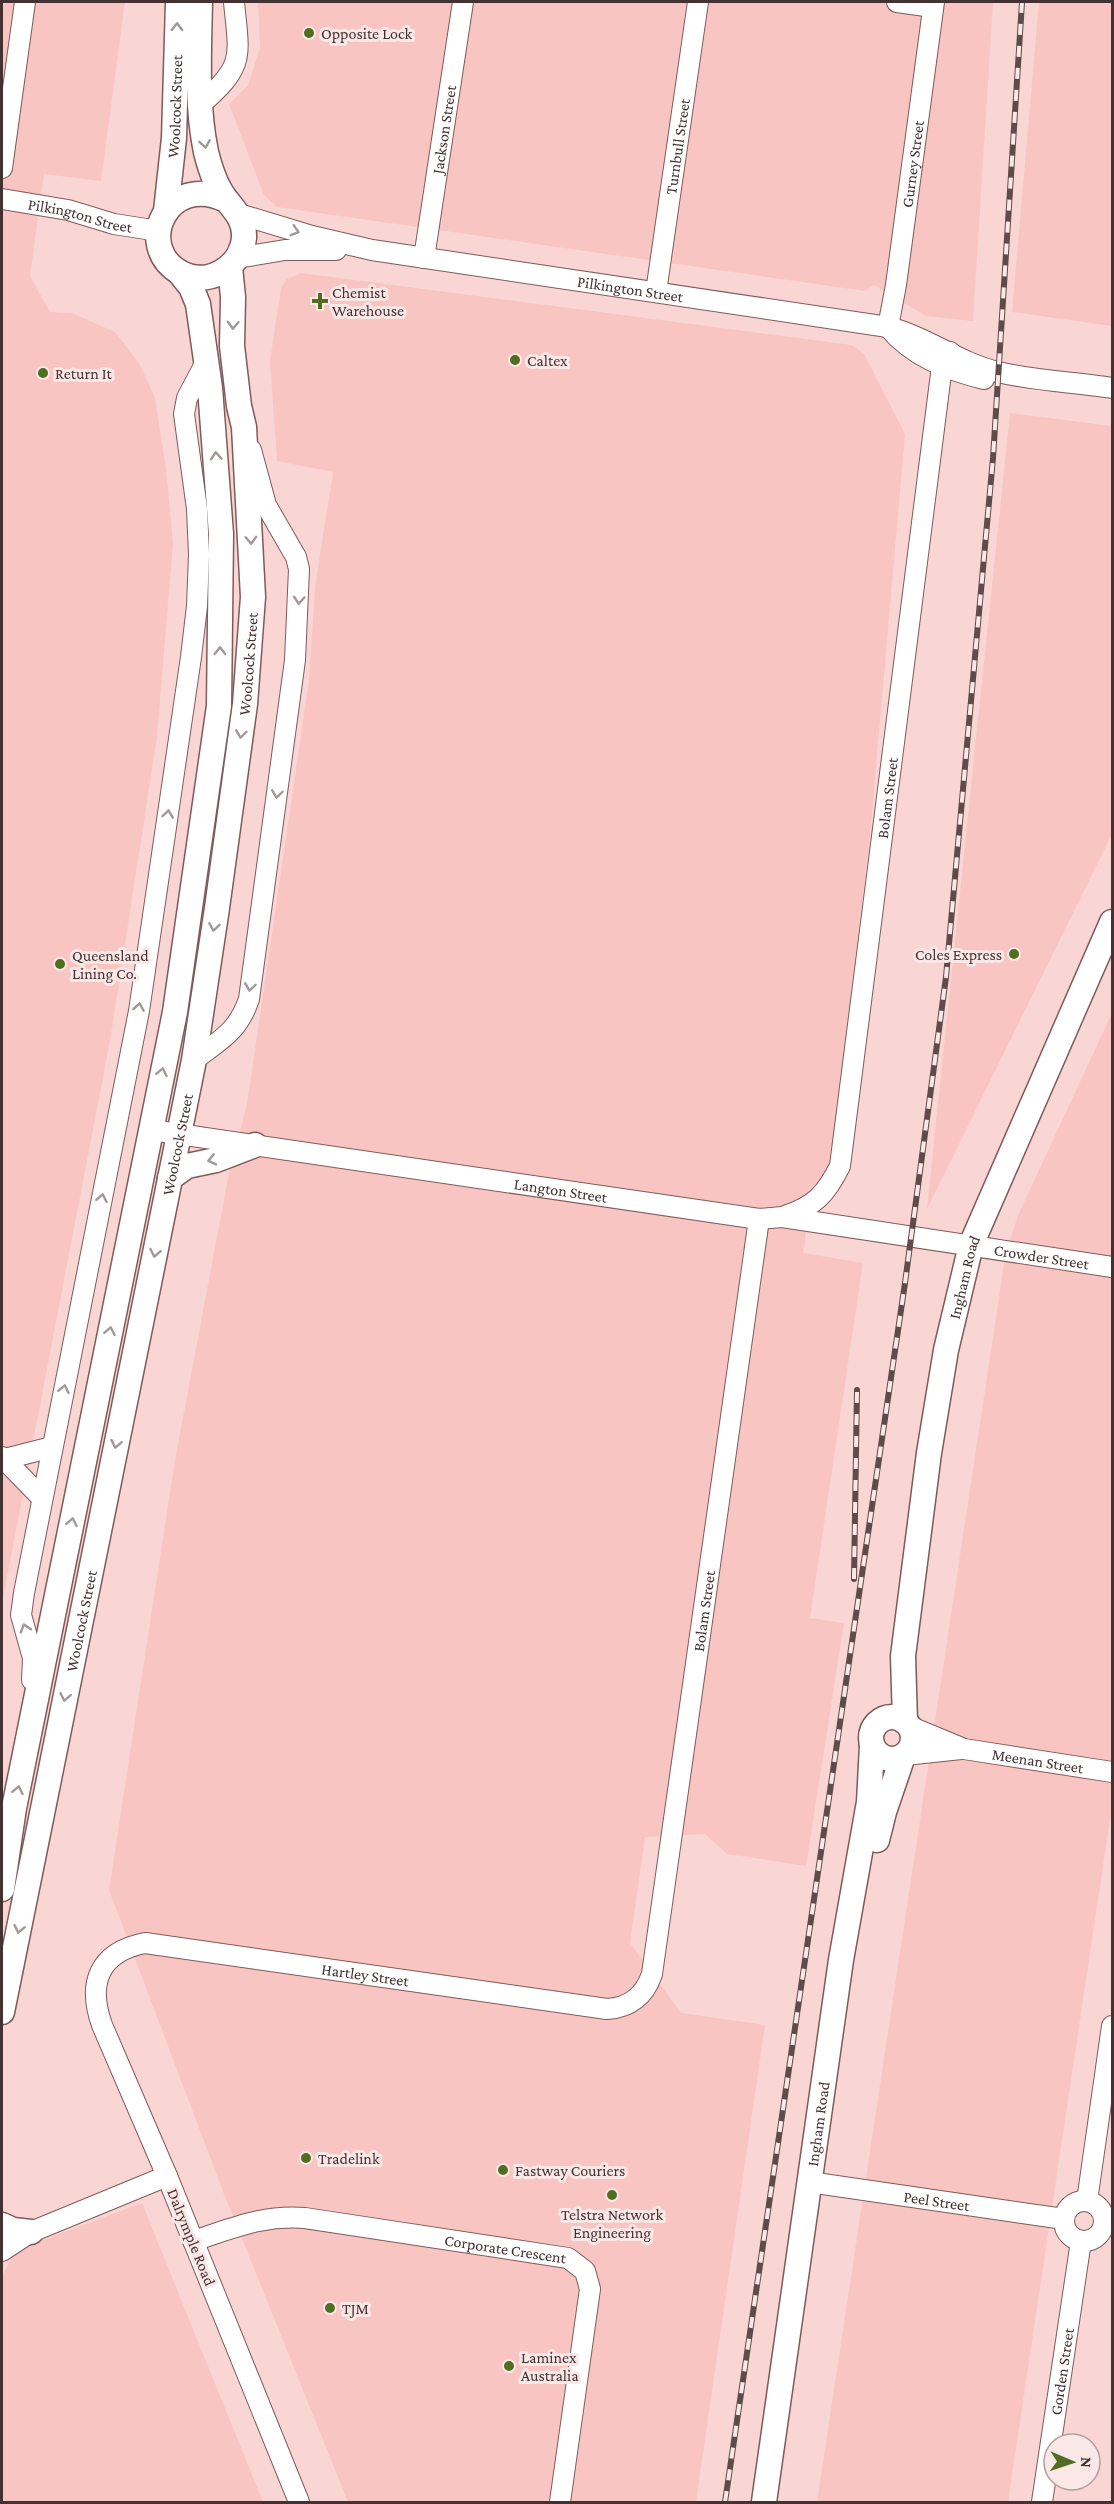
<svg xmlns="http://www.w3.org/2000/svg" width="1114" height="2504" viewBox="0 0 1114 2504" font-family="'Crimson Pro',serif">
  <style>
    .built { fill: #f9c5c2 }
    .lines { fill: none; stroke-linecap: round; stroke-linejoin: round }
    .minor-casing { stroke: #7f5a58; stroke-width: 22 }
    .major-casing { stroke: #7f5a58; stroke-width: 27 }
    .minor { stroke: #fff; stroke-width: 20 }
    .major { stroke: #fff; stroke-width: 24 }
    .rail-casing { stroke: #5f4b4a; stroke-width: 6 }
    .rail { stroke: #fae8e7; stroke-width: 4; stroke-dasharray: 11; stroke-linecap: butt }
    .oneway { stroke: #a29898 }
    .poi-dot { fill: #506d21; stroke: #fae8e7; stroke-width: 2 }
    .labels { text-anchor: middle; stroke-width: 6; stroke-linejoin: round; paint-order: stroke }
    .poi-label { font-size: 16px; fill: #443232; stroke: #fae8e7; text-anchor: start }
    .street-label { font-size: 16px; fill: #443232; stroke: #fae8e7 }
  </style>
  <rect width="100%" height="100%" fill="#f9d6d4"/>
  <!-- built -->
  <g class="built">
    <polygon points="2,2 125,2 101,181 44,174 30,276 50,312 72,313 115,332 139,363 155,398 166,469 173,543 157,737 110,1041 2,1603"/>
    <polygon points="258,2 993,2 973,321 926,316 874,285 865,291 277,207 264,195 229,104 248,85 260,48"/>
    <polygon points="1039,2 1112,2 1112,326 1012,312"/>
    <polygon points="301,273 852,345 864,354 905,434 870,836 829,1173 813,1186 803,1253 863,1263 810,1618 844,1623 806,1866 727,1854 705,1834 645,1837 630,1943 681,2013 765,2025 696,2502 348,2502 224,2194 109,1890 175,1460 229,1173 247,1104 309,680 315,587 333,472 277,461 270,361 281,288 287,279"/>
    <polygon points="1010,413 1112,426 1112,834 927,1209"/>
    <polygon points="1112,1013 1112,1806 1008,2502 817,2502 1006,1251 1019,1213"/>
    <polygon points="142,2203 263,2502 2,2502 2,2276 16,2250"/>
  </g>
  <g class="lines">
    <!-- minor casing -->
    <g class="minor-casing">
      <g id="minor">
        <polyline points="897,2 933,7"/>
        <path d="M201 104C246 65 239 56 234 2"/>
        <polyline points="2,168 25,2"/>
        <path id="s1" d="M2 199 68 210 114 224 159 231"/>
        <path id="s2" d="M239 214 312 236 372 250 888 327C927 337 959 363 998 372 1035 381 1075 382 1112 388"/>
        <polyline points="237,258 285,250 336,250"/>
        <path id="s3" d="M424 258 463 2"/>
        <path id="s4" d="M656 292 698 2"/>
        <path id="s5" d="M888 327 896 285 934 2"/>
        <path d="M888 327C912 356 947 370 984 379"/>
        <path d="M194 1060C220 1040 238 1032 249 999L295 660 299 569 296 557 266 505 251 450"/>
        <path id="s6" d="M151 1130 759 1219 782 1217 1112 1267"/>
        <path id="s7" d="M785 1216C815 1206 826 1194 840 1166L942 366 950 352"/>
        <polyline points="2,1457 42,1498"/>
        <polyline points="5,1459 52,1447"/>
        <polyline points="32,1680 33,1658 21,1615 24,1593 139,1011 191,657 197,606 199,555 197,509 184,414 187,398 207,360"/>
        <path id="s8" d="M911 1727 964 1749 1112 1772"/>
        <polyline points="905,1755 961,1749"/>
        <path id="s9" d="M809 2182 1064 2219"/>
        <polyline points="1087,2201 1112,2026"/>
        <circle cx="1084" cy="2221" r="20"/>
        <path id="s10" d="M193 2241C234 2228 261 2215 305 2218L568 2258 585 2271 590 2289 560 2502"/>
        <polyline points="2,2251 31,2232 167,2176"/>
        <path id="s11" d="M299 2502 167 2176 102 2025C87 1983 99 1952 145 1943L607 2009C630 2008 645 1995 652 1974L759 1219"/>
        <path id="s12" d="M1042 2502 1081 2241"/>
      </g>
    </g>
    <!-- major casing -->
    <g class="major-casing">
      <g id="major">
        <path d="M200 2C199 51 196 104 206 152 210 168 215 185 225 198 235 211 245 220 244 238 241 268 207 288 179 272 134 245 168 172 226 200"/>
        <path id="s13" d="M166 211 174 138 178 2"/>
        <polyline points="170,1178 187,1166 216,1160 255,1145"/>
        <circle cx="892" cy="1738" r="21"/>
        <path id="s14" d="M905 1722 903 1656 929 1453 946 1350 971 1245 1112 922"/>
        <polyline points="877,1840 884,1812 903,1756"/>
        <polyline points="2,1889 14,1808 175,1012 219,706 221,534 210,388 198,304 191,287 179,272"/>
        <path id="s15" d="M2 2012 194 1060 217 908 245 704 253 597 244 427 239 406 232 346 233 297 230 267"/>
        <polyline points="2,2225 13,2230 31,2232"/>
        <path id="s16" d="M764 2502 841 1960 869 1802 872 1745"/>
      </g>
    </g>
    <!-- minor -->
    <use href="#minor" class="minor"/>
    <!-- major -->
    <use href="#major" class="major"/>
    <!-- rail casing -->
    <g class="rail-casing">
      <g id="rail">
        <polyline points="854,1579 857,1390"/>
        <polyline points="725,2502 905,1283 946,977 993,458 1022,2"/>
      </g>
    </g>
    <!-- rail -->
    <use href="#rail" class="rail"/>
  </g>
  <!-- one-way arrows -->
  <defs><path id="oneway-chevron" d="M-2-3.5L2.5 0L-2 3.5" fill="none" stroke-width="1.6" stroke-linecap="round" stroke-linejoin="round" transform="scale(1.5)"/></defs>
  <g class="oneway">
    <use href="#oneway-chevron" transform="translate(177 27) rotate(-89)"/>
    <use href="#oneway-chevron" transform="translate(205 144) rotate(81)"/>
    <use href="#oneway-chevron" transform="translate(295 231) rotate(17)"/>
    <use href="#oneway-chevron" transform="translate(233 325) rotate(92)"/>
    <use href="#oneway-chevron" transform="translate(216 456) rotate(-94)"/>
    <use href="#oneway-chevron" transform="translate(251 540) rotate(88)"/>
    <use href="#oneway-chevron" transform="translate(299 600) rotate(94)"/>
    <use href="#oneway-chevron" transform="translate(220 651) rotate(-89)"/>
    <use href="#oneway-chevron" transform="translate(241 734) rotate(98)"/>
    <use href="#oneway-chevron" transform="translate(277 794) rotate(98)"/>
    <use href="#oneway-chevron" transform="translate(168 814) rotate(-82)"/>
    <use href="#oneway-chevron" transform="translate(214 927) rotate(99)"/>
    <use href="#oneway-chevron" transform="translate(250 987) rotate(98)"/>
    <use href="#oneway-chevron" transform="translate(139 1007) rotate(-81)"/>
    <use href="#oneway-chevron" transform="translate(162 1072) rotate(-78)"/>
    <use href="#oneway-chevron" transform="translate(212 1160) rotate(167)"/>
    <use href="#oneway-chevron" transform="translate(102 1198) rotate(-79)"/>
    <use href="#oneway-chevron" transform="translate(155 1253) rotate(101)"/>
    <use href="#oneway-chevron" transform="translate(110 1331) rotate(-79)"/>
    <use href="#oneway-chevron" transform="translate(64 1389) rotate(-78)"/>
    <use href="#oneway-chevron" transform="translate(116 1444) rotate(101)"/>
    <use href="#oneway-chevron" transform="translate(72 1522) rotate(-79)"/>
    <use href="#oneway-chevron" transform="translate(25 1628) rotate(-107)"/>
    <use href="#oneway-chevron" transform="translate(65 1697) rotate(101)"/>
    <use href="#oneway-chevron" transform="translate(18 1790) rotate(-78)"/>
    <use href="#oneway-chevron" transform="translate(19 1929) rotate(102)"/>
  </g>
  <!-- markers -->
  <g class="poi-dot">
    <circle cx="309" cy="33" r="6"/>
    <path d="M317 292h6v6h6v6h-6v6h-6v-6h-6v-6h6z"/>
    <circle cx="515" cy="360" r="6"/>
    <circle cx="43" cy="373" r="6"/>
    <circle cx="1014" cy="954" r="6"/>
    <circle cx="60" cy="964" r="6"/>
    <circle cx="306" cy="2158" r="6"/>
    <circle cx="503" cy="2170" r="6"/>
    <circle cx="612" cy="2195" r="6"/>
    <circle cx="330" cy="2308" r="6"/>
    <circle cx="509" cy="2366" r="6"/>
  </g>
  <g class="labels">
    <!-- poi labels -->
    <g class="poi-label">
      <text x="321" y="39">Opposite Lock</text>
      <text x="332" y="298">Chemist<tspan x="332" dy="18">Warehouse</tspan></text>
      <text x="527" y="366">Caltex</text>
      <text x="55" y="379">Return It</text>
      <text x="1002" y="960" text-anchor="end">Coles Express</text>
      <text x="72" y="961">Queensland<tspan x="72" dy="18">Lining Co.</tspan></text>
      <text x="318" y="2164">Tradelink</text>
      <text x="515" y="2176">Fastway Couriers</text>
      <text x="612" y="2220" text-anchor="middle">Telstra Network<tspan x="612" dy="18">Engineering</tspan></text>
      <text x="342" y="2314">TJM</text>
      <text x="521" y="2363">Laminex<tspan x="521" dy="18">Australia</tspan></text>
    </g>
    <!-- street labels -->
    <g class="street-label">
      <text dy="6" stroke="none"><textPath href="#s13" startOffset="105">Woolcock Street</textPath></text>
      <text dy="6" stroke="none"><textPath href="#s3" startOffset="130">Jackson Street</textPath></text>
      <text dy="6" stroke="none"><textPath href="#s4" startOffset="147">Turnbull Street</textPath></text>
      <text dy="6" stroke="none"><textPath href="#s5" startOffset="165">Gurney Street</textPath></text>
      <text dy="6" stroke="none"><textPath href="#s1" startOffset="80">Pilkington Street</textPath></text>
      <text dy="6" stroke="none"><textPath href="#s2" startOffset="399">Pilkington Street</textPath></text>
      <text dy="6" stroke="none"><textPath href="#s15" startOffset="1371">Woolcock Street</textPath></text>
      <text dy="6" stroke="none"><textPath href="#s7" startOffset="448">Bolam Street</textPath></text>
      <text dy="6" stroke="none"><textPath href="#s15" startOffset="885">Woolcock Street</textPath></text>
      <text dy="6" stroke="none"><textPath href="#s6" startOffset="414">Langton Street</textPath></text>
      <text dy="6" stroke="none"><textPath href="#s6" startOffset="900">Crowder Street</textPath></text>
      <text dy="6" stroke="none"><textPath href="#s14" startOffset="450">Ingham Road</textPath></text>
      <text dy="6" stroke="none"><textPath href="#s11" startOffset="1520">Bolam Street</textPath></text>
      <text dy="6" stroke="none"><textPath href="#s15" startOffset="399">Woolcock Street</textPath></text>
      <text dy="6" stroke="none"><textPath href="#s8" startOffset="132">Meenan Street</textPath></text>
      <text dy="6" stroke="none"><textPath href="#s11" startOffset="848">Hartley Street</textPath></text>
      <text dy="6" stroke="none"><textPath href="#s16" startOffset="382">Ingham Road</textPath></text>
      <text dy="6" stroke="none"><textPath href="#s9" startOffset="129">Peel Street</textPath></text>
      <text transform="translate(192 2237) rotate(68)" y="6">Dalrymple Road</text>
      <text dy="6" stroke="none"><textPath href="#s10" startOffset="318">Corporate Crescent</textPath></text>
      <text dy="6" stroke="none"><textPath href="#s12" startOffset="132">Gorden Street</textPath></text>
    </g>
  </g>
  <!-- border -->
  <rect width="1114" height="2504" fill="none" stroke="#443232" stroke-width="6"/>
  <!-- north arrow -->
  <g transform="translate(1072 2462) rotate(92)"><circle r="28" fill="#fae8e7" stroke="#b19f9f" stroke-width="1.5"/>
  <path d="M0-4.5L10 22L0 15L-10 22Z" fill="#506d21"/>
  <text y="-9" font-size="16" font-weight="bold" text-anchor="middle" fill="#443232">N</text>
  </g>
</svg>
